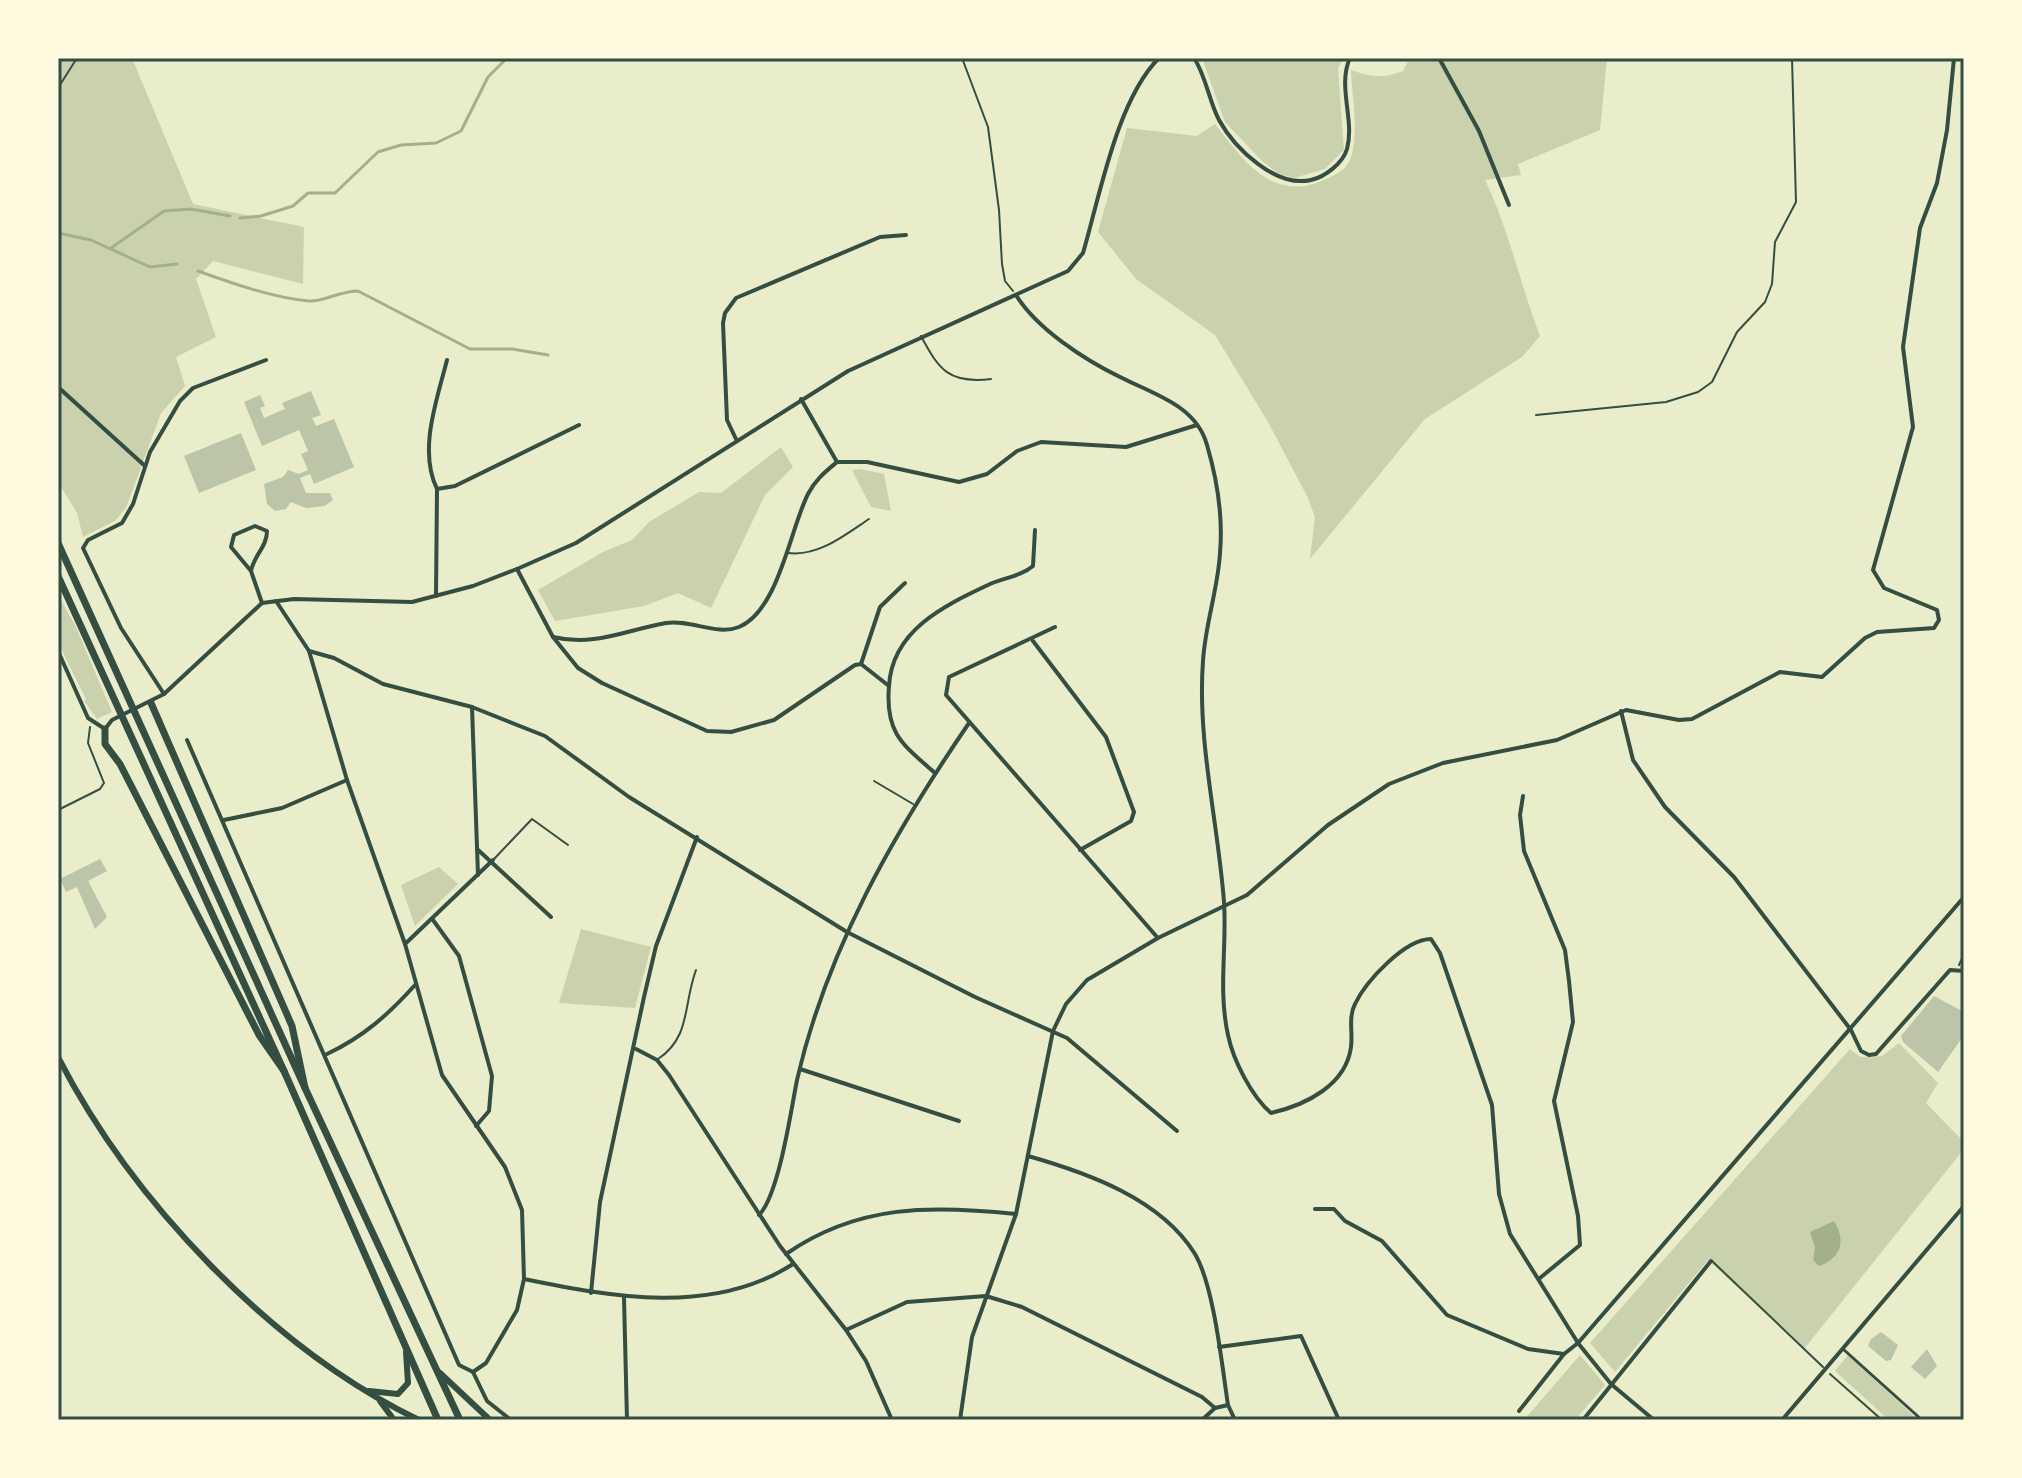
<svg xmlns="http://www.w3.org/2000/svg" width="2022" height="1478" viewBox="0 0 2022 1478" font-family="Signika,sans-serif">
  <style>
    .green { fill: #cad2ad }
    .water { fill: #a3b18a }
    .lines { fill: none; stroke-linecap: round; stroke-linejoin: round }
    .stream { stroke: #a3b18a; stroke-width: 3 }
    .building { fill: #bcc5a7 }
    .path { stroke: #344e41; stroke-width: 2 }
    .service { stroke: #344e41; stroke-width: 2 }
    .pedestrian { stroke: #344e41; stroke-width: 3 }
    .minor { stroke: #344e41; stroke-width: 4 }
    .tertiary { stroke: #344e41; stroke-width: 6 }
    .secondary { stroke: #344e41; stroke-width: 6 }
    .primary { stroke: #344e41; stroke-width: 7 }
    .trunk { stroke: #344e41; stroke-width: 7 }
    .neatline { fill: none; stroke: #344e41; stroke-width: 3 }
  </style>
  <rect width="100%" height="100%" fill="#e9edc9"/>
  <!-- green -->
  <g class="green">
    <polygon points="69,58 132,58 193,204 304,227 303,284 213,261 196,279 216,337 176,357 185,386 161,413 126,508 115,521 83,537 77,513 58,482 58,61"/>
    <polygon points="1202,58 1344,58 1338,68 1344,150 1325,169 1294,178 1279,174 1263,162 1225,122"/>
    <path d="M1410 58H1607L1600 130 1518 164 1521 175 1485 180C1509 230 1520 284 1540 336L1522 357 1425 419 1310 559 1315 517 1307 496 1268 422 1215 335 1136 279 1098 232 1127 128 1197 136 1215 124C1244 161 1272 203 1324 180 1335 175 1347 170 1351 157 1359 131 1352 97 1351 70 1371 77 1383 79 1403 71Z"/>
    <polygon points="781,447 793,467 765,495 711,608 678,593 644,606 555,621 538,590 603,552 632,540 649,522 699,492 721,493"/>
    <polygon points="860,469 884,474 891,511 871,507 852,470"/>
    <polygon points="58,595 76,627 112,712 97,719 84,701 86,699 58,643"/>
    <polygon points="439,867 458,884 415,926 401,885"/>
    <polygon points="581,929 651,947 635,1008 559,1003"/>
    <polygon points="1899,1043 1938,1083 1926,1103 1964,1142 1964,1149 1804,1349 1708,1260 1615,1372 1590,1343 1850,1049 1860,1057 1882,1056"/>
    <polygon points="1580,1355 1605,1385 1575,1420 1524,1420"/>
    <polygon points="1848,1355 1918,1420 1889,1420 1835,1371"/>
  </g>
  <!-- water -->
  <path class="water" d="M1834 1221C1846 1240 1842 1258 1819 1266L1813 1260 1815 1248 1810 1232Z"/>
  <g class="lines">
    <!-- stream -->
    <g class="stream">
      <polyline points="240,218 261,216 293,206 308,193 335,193 378,152 401,145 436,143 461,131 488,77 507,58"/>
      <polyline points="58,233 91,240 150,267 177,264"/>
      <polyline points="111,248 164,211 191,209 230,216"/>
      <path d="M198 271C231 283 274 298 309 301 323 302 340 291 358 291L470 349H512L548 355"/>
    </g>
  </g>
  <!-- building -->
  <g class="building">
    <polygon points="311,391 321,415 312,418 316,426 334,419 354,467 314,484 310,474 300,478 306,493 330,493 333,500 325,506 306,508 291,502 286,509 275,511 267,504 264,484 283,477 288,470 299,474 308,470 301,454 308,451 299,430 262,446 244,402 260,395 265,406 260,408 264,418 285,409 282,403"/>
    <polygon points="241,433 256,470 199,493 184,456"/>
    <polygon points="100,859 107,871 88,881 107,917 95,929 77,887 66,892 60,879"/>
    <polygon points="1934,996 1964,1012 1964,1035 1938,1072 1903,1042 1901,1036"/>
    <polygon points="1881,1332 1898,1345 1891,1360 1886,1361 1868,1346 1871,1339"/>
    <polygon points="1927,1349 1937,1366 1925,1379 1911,1367"/>
  </g>
  <g class="lines">
    <!-- path -->
    <g class="path">
      <polyline points="962,58 988,127 999,210 1002,264 1005,281 1013,291"/>
      <polyline points="58,810 100,789 104,783 88,743 90,727"/>
      <polyline points="1959,965 1964,954"/>
      <polyline points="1830,1374 1882,1420"/>
    </g>
    <!-- service -->
    <g class="service">
      <polyline points="58,88 77,58"/>
      <path d="M921 336C939 370 949 384 991 379"/>
      <polyline points="1536,415 1666,402 1698,392 1712,382 1737,332 1765,302 1772,284 1775,242 1796,202 1792,58"/>
      <path d="M788 553C818 557 845 535 869 519"/>
      <polyline points="874,781 913,804"/>
      <polyline points="494,859 532,819 568,845"/>
      <path d="M658 1059C691 1037 683 1005 696 970"/>
      <polyline points="1712,1261 1823,1367"/>
    </g>
    <!-- pedestrian -->
    <polyline class="pedestrian" points="1843,1349 1922,1420"/>
    <!-- minor -->
    <g class="minor">
      <path d="M1194 58C1206 76 1209 101 1219 120 1235 149 1276 188 1311 180 1325 177 1343 163 1347 149 1355 120 1337 86 1350 58"/>
      <polyline points="1439,58 1479,131 1509,205"/>
      <path d="M1016 295C1037 329 1085 360 1120 377 1153 394 1196 405 1207 445 1217 479 1223 518 1220 553 1218 589 1205 625 1203 661 1197 741 1218 822 1224 902 1227 947 1218 990 1228 1035 1233 1060 1252 1097 1271 1113 1306 1105 1346 1085 1351 1047 1353 1033 1348 1017 1355 1004 1366 981 1405 939 1431 939L1440 953 1492 1105 1499 1194 1510 1234 1578 1343 1611 1384 1654 1420"/>
      <polyline points="58,387 145,466"/>
      <polyline points="801,399 837,462"/>
      <polyline points="736,439 727,420 723,323 725,313 736,298 880,237 906,235"/>
      <polyline points="437,489 455,486 579,425"/>
      <polyline points="517,569 553,637 578,668 602,683 707,731 731,732 774,720 855,665 861,664 889,686"/>
      <path d="M251 571C254 555 267 547 267 531L255 526 234 535 231 547 251 571 262 603"/>
      <path d="M436 596 437 489C418 450 437 400 447 360"/>
      <polyline points="276,601 309,651 347,780 405,944 442,1075 505,1167 522,1210 524,1279 517,1310 486,1363 473,1372"/>
      <polyline points="1055,627 949,677 946,695 1157,937"/>
      <path d="M553 637C594 647 626 630 666 623 691 619 716 636 739 627 779 610 790 529 808 494 815 480 825 472 837 462H867L959 482 987 474 1017 451 1041 442 1126 447 1197 425"/>
      <polyline points="1033,641 1106,737 1134,812 1131,821 1080,850"/>
      <path d="M58 651 88 718 105 729 112 720 164 694 262 603 294 599 412 602 473 586 517 569 576 543 848 371 1068 271 1083 253C1100 195 1117 100 1159 58"/>
      <polyline points="309,651 334,658 383,684 472,707 545,736 629,797 847,932 975,997 1067,1038 1177,1131"/>
      <polyline points="861,664 880,607 905,583"/>
      <polyline points="164,694 121,628 83,548 88,540 122,523 133,504 150,452 180,401 193,388 266,360"/>
      <polyline points="472,707 478,875"/>
      <polyline points="1621,711 1633,760 1665,807 1734,877 1851,1030 1861,1051 1869,1055 1876,1054 1950,970 1964,971"/>
      <polyline points="187,740 459,1365 473,1372"/>
      <path d="M935 773C902 744 885 733 889 686 892 631 943 606 988 585 1002 578 1020 577 1033 566L1035 530"/>
      <polyline points="1523,796 1520,815 1524,851 1565,950 1569,981 1573,1022 1554,1101 1578,1216 1580,1245 1540,1278"/>
      <polyline points="224,820 282,808 347,780"/>
      <polyline points="477,849 551,917"/>
      <polyline points="433,920 459,956 492,1076 489,1111 476,1126"/>
      <polyline points="405,944 493,860"/>
      <polyline points="636,1049 657,1060 669,1075 780,1246 846,1330 866,1361 892,1420"/>
      <path d="M327 1054C363 1037 388 1015 415 985"/>
      <polyline points="800,1069 959,1121"/>
      <path d="M1028 1156C1088 1173 1161 1199 1195 1254 1214 1286 1222 1366 1228 1405L1235 1420"/>
      <polyline points="1315,1209 1334,1209 1345,1221 1382,1241 1447,1315 1528,1349 1564,1354"/>
      <path d="M759 1215C779 1195 791 1110 797 1080 827 949 894 833 969 723"/>
      <path d="M786 1254C858 1204 932 1205 1016 1214"/>
      <path d="M524 1279C611 1297 713 1316 793 1264"/>
      <polyline points="591,1293 600,1202 644,997 656,946 697,837"/>
      <polyline points="624,1298 627,1420"/>
      <polyline points="846,1330 907,1302 986,1296 1022,1307 1202,1397 1215,1408 1228,1405"/>
      <polyline points="1219,1347 1301,1336 1339,1420"/>
      <polyline points="473,1372 487,1401 511,1420"/>
      <polyline points="1519,1411 1564,1354 1578,1343 1964,897"/>
      <polyline points="960,1420 972,1337 1016,1214 1053,1031 1066,1004 1087,980 1158,938 1247,895 1328,825 1389,784 1443,763 1557,740 1626,710 1679,720 1692,719 1780,672 1822,677 1865,638 1877,632 1934,628 1939,620 1937,610 1884,588 1873,570 1913,427 1903,347 1920,228 1937,183 1947,130 1954,58"/>
      <polyline points="1202,1420 1215,1408"/>
      <polyline points="1583,1420 1711,1261"/>
      <polyline points="1782,1420 1964,1206"/>
    </g>
    <!-- tertiary -->
    <g class="tertiary">
      <path d="M58 1057C132 1201 272 1349 419 1420"/>
      <polyline points="369,1391 398,1394 408,1383 406,1352"/>
      <polyline points="380,1401 394,1420"/>
    </g>
    <!-- secondary -->
    <polyline class="secondary" points="440,1373 490,1420"/>
    <!-- primary -->
    <g class="primary">
      <polyline points="151,703 292,1026 305,1088 460,1420"/>
      <polyline points="105,729 105,744 120,764 259,1035 284,1071 438,1420"/>
    </g>
    <!-- trunk -->
    <g class="trunk">
      <polyline points="58,543 305,1088"/>
      <polyline points="58,576 284,1071"/>
    </g>
  </g>
  <!-- border -->
  <rect width="2022" height="1478" fill="none" stroke="#fefae0" stroke-width="120"/>
  <rect x="60" y="60" width="1902" height="1358" class="neatline"/>
</svg>
